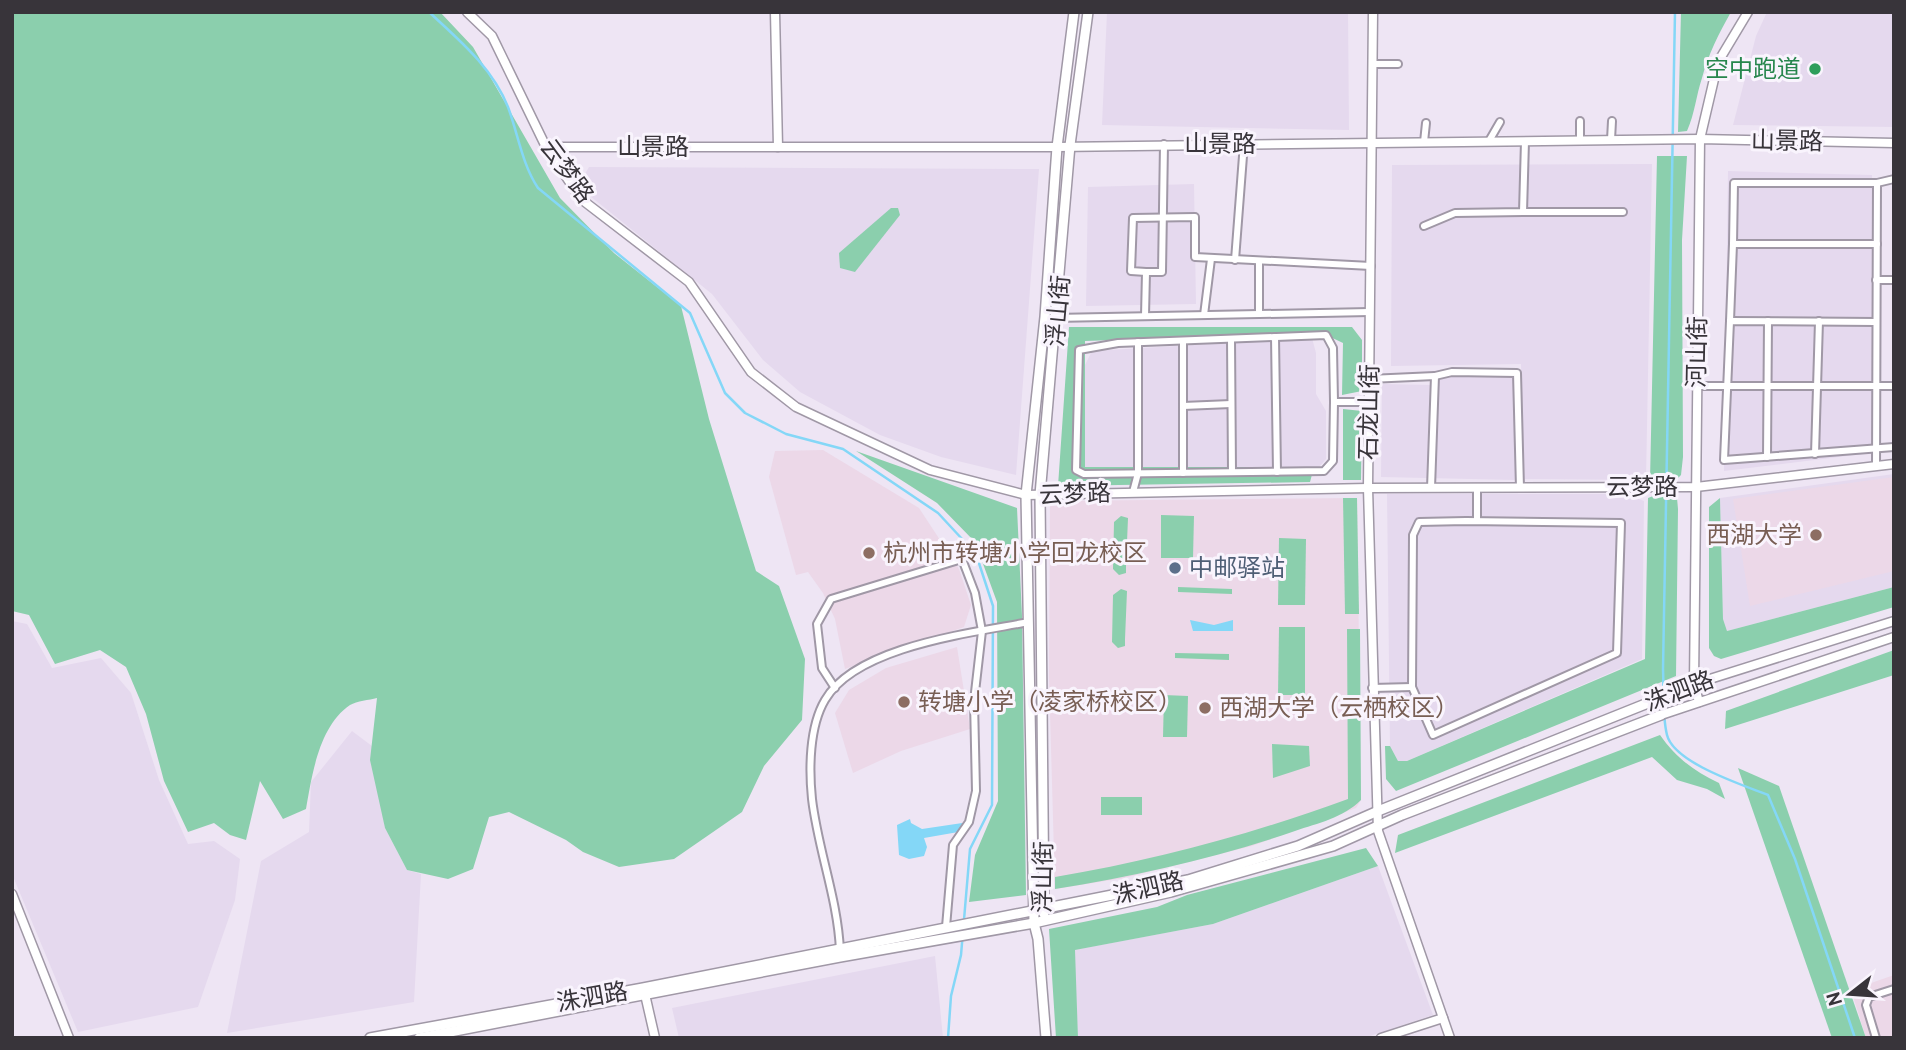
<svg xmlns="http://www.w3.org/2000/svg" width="1906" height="1050" viewBox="0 0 1906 1050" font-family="Overpass,'Noto Sans SC',sans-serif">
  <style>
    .built { fill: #e5d9ee }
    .education { fill: #ecd8e8 }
    .green { fill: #8bcfad }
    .water { fill: #84d7f7 }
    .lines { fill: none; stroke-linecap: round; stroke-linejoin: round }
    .stream { stroke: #84d7f7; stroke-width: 2.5 }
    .minor-casing { stroke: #a098a6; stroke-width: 10 }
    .tertiary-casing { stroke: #a098a6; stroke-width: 11 }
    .secondary-casing { stroke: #a098a6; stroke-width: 12 }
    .minor { stroke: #fff; stroke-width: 6 }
    .tertiary { stroke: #fff; stroke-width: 8 }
    .secondary { stroke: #fff; stroke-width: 9 }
    .leisure-dot { fill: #2e9e5b; stroke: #f9f4fd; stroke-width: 2.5 }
    .education-dot { fill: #8d6e63; stroke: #f9f4fd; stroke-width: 2.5 }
    .service-dot { fill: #5c6f8a; stroke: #f9f4fd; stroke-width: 2.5 }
    .labels { text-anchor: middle; stroke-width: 6; stroke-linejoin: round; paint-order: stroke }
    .leisure-label { font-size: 24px; fill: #27864d; stroke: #f9f4fd; text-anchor: end }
    .street-label { font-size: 24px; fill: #38343a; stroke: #f9f4fd }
    .education-label { font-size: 24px; fill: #785e54; stroke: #f9f4fd; text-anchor: start }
    .service-label { font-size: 24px; fill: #4e5e75; stroke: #f9f4fd; text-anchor: start }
  </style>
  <rect width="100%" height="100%" fill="#eee5f4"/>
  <!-- built -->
  <g class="built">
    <polygon points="1107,12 1348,12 1349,130 1102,125"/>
    <polygon points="1767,12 1894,12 1894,127 1733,125 1756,36"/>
    <polygon points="1652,164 1646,480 1523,479 1521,364 1391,366 1392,165"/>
    <polygon points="589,167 1039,169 1016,475 941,457 880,435 800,392 763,360 712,294 585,192 582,179"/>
    <polygon points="1728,171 1872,175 1873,442 1863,454 1724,471"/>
    <polygon points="1194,184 1196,304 1086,306 1088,187"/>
    <polygon points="1312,338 1316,353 1316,394 1326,411 1326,459 1319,467 1084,467 1085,365 1092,351"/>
    <polygon points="1452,372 1517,373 1516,480 1381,477 1382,384 1431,385"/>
    <polygon points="1894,474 1894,587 1727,631 1723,619 1720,498"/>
    <polygon points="1387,494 1626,494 1644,501 1642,659 1407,761 1398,761 1390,746"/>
    <polygon points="12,621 27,624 52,668 101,658 131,693 159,780 188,844 214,841 240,859 235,900 198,1007 78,1032 12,874"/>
    <polygon points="352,731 372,746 385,828 407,870 421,874 414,1002 227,1033 261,861 309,832 311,782"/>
    <polygon points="1378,866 1433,1015 1364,1038 1078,1038 1074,950 1213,924"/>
    <polygon points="935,956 943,1038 679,1038 672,1008"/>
  </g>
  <!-- education -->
  <g class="education">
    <polygon points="823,450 919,508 959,569 971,605 964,627 845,669 835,619 823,593 808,572 796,575 769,477 775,451"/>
    <polygon points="1894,477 1894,571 1750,606 1733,499"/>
    <polygon points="1357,498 1361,800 1356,808 1252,846 1124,878 1055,889 1049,677 1050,501"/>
    <polygon points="957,647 970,729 901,751 853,773 835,713 849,690 886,668"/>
    <polygon points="1894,975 1894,1038 1866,1038 1851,990"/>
  </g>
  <!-- green -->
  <g class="green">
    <path d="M12 12H440L473 47 560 198 614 253 681 306 709 419 756 571 779 586 805 659 802 720 764 766 742 812 674 859 619 867 583 852 566 840 509 812 489 817 473 869 448 879 407 870 385 828 370 760 377 698C369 700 357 701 350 705 319 726 312 775 306 809L283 819 260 781 246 840 230 835 214 823 188 832 164 781 146 714 126 667 100 650 55 664 29 615 12 611Z"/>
    <path d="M1681 12H1731C1719 33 1708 55 1702 78 1696 96 1695 113 1687 131L1678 132Z"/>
    <polygon points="1657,156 1687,156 1682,240 1683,457 1681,475 1676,480 1650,481"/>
    <polygon points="891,208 898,208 900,215 855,272 840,268 839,253"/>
    <polygon points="1069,327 1352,327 1362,340 1362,391 1342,395 1343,343 1322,333 1085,341 1085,467 1314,467 1310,482 1058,486"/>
    <polygon points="1343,409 1362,411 1361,480 1343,480"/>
    <polygon points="856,451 1017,508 1022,616 1026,895 969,902 975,855 998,801 997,602 975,542 937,503"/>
    <polygon points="1661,493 1677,498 1678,509 1676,676 1396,791 1386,779 1385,746 1390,746 1398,761 1407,761 1645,659 1648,498"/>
    <polygon points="1343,498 1357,498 1359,614 1345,614"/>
    <polygon points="1720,498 1723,619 1727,631 1894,587 1894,607 1721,659 1714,656 1709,648 1709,507"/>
    <polygon points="1161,515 1194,516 1193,558 1161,558"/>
    <polygon points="1121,516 1128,518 1126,566 1126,573 1119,575 1113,569 1114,522"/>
    <polygon points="1279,538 1306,539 1305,605 1278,605"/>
    <polygon points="1178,587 1232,589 1232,594 1178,592"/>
    <polygon points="1121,589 1127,591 1125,639 1125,646 1118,648 1112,642 1113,595"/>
    <polygon points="1279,627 1305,627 1305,695 1278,695"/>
    <path d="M1347 629H1360L1361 800C1343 818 1318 823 1295 831 1217 858 1136 876 1055 889V877C1156 860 1252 834 1348 799Z"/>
    <polygon points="1894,650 1894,675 1725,729 1726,711"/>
    <polygon points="1175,653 1229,654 1229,660 1175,658"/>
    <polygon points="1164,695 1188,696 1187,737 1163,737"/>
    <path d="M1660 735C1676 758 1694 771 1719 783L1725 799 1707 789 1677 780 1652 757 1395 853 1398 835Z"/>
    <polygon points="1272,744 1309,746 1310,766 1273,778"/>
    <polygon points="1738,768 1779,786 1866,1038 1832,1038"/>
    <rect x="1101" y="797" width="41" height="18"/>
    <polygon points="1366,848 1378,866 1213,924 1075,950 1078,1038 1056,1038 1049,929 1157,907 1187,895"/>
  </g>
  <!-- water -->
  <g class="water">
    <polygon points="1190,620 1214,625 1233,620 1233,631 1193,631"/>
    <polygon points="910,819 911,823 922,829 969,822 964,831 924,838 927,847 924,856 909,859 899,855 897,825"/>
  </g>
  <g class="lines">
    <!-- stream -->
    <g class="stream">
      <path d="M429 12C459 40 492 67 508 107 518 134 522 164 538 188L690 313 725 393 745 413 786 434 843 449 938 513 976 554 993 606 992 805 970 849 961 955 951 996 948 1038"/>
      <path d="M1675 12 1663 669C1664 690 1662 715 1667 735 1674 763 1743 785 1768 795L1795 859 1855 1038"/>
    </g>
    <!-- minor casing -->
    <g class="minor-casing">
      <g id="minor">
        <polyline points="1373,64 1398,64"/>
        <polyline points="1580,140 1580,121"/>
        <polyline points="1611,140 1612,121"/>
        <polyline points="1489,141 1500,122"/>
        <polyline points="1424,142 1426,123"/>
        <polyline points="1523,212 1623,212"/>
        <polyline points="1424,226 1455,213 1523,212 1525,141"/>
        <polyline points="1733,244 1734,183 1877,183"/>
        <polyline points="1235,260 1244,143"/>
        <polyline points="1146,272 1131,271 1133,218 1195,217 1195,257 1371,266"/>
        <polyline points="1876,280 1894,280"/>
        <polyline points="1259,314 1259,261"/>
        <polyline points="1204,315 1211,259"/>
        <polyline points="1145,316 1146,272 1162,272 1164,144"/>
        <polyline points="1054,318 1370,312"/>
        <polyline points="1730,321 1733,244 1877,244"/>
        <polyline points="1876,322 1730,321 1724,460 1894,447"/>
        <polyline points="1275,337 1277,472"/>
        <polyline points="1231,339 1232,472"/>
        <polyline points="1183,341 1183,473"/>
        <polyline points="1435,376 1452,372 1517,373 1520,488"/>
        <polyline points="1369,379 1435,376 1431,488"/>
        <polyline points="1697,386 1894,386"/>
        <polyline points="1334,402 1333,348 1326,335 1118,343 1079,350 1076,470 1084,474 1324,471 1333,461 1334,402 1369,402"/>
        <polyline points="1183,406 1231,404"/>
        <polyline points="1815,454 1819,321"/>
        <polyline points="1767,457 1768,321"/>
        <polyline points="1876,466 1877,183 1894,179"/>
        <polyline points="1477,488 1477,521"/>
        <polyline points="1133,492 1138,473 1138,342"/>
        <polygon points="1466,521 1621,523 1617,653 1433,735 1412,687 1413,535 1419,522"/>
        <polyline points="835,688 822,668 817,624 831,599 962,559 975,593 982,631 974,701 976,791 969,822 953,845 946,927"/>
        <polyline points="1372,688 1412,687"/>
        <path d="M840 951C838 900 818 850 812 799 809 770 809 727 825 700 856 646 972 633 1029 622"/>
        <polyline points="1876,1038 1866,1005 1869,997 1894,989"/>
      </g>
    </g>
    <!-- tertiary casing -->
    <g class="tertiary-casing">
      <g id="tertiary">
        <polyline points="467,12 492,36 546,147 581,199 689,282 751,372 796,407 930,470 1026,495 1368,488 1696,487 1894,464"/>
        <polyline points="775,12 778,147"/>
        <polyline points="1373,12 1368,488 1378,831 1450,1038"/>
        <polyline points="546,147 1057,147 1700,139 1894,143"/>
        <polyline points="1658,699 1694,684 1894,621"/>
        <polyline points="1699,702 1694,684 1700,139 1718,62 1748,12"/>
        <polyline points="1661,715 1894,637"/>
        <polyline points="12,894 69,1038"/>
        <polyline points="644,990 655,1038"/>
        <polyline points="1381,1038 1443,1018"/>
      </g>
    </g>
    <!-- secondary casing -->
    <g class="secondary-casing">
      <g id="secondary">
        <polyline points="1044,914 1040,495 1070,145 1088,12"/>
        <polyline points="370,1038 643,988 1188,880 1298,846 1378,811 1658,699"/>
        <polyline points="419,1038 840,957 1034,923 1171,892 1333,846 1402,815 1661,715"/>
        <polyline points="1046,1038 1038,939 1034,923 1026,495 1045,317 1057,147 1074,12"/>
      </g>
    </g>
    <!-- minor -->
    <use href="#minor" class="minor"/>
    <!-- tertiary -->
    <use href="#tertiary" class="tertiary"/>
    <!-- secondary -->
    <use href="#secondary" class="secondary"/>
  </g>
  <!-- markers -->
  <circle class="leisure-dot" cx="1815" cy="69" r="7"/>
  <g class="education-dot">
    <circle cx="1816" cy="535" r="7"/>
    <circle cx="869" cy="553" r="7"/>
    <circle cx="904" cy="702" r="7"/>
    <circle cx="1205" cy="708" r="7"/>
  </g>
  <circle class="service-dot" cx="1175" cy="568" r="7"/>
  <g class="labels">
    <!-- leisure labels -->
    <g class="leisure-label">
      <text x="1801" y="77">空中跑道</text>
    </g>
    <!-- street labels -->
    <g class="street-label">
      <text transform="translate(1787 141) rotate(1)" y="8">山景路</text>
      <text x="1220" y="152">山景路</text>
      <text x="653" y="155">山景路</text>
      <text transform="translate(567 171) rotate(54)" y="8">云梦路</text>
      <text transform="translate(1058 311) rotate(-85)" y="8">浮山街</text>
      <text transform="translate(1697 352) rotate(-89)" y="8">河山街</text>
      <text transform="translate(1369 412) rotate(-89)" y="8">石龙山街</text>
      <text x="1642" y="495">云梦路</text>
      <text transform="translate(1075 494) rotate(-2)" y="8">云梦路</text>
      <text transform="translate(1679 691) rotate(-21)" y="8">洙泗路</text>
      <text transform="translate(1043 877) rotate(-89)" y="8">浮山街</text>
      <text transform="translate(1148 888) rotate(-13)" y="8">洙泗路</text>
      <text transform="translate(592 997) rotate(-10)" y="8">洙泗路</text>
    </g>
    <!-- education labels -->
    <g class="education-label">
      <text x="1802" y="543" text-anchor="end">西湖大学</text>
      <text x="883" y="561">杭州市转塘小学回龙校区</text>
      <text x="918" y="710">转塘小学（凌家桥校区）</text>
      <text x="1219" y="716">西湖大学（云栖校区）</text>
    </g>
    <!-- service labels -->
    <g class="service-label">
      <text x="1189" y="576">中邮驿站</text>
    </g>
  </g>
  <!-- border -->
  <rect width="1906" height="1050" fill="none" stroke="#38343a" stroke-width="28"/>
  <!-- north arrow -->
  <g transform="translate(1850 994) rotate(253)" stroke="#f9f4fd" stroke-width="5" paint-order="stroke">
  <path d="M0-5L12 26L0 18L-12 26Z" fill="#38343a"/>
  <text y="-10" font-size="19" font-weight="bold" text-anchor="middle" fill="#38343a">N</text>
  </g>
</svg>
